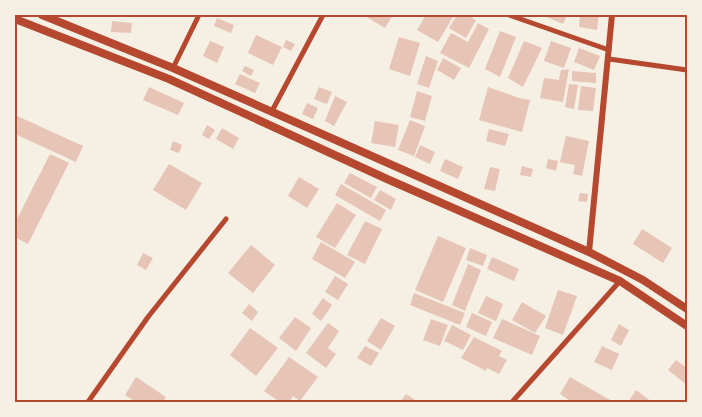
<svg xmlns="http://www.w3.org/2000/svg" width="702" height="417" viewBox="0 0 702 417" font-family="'Work Sans',sans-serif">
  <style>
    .building { fill: #e6c5b7 }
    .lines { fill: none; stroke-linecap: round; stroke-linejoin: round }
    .minor { stroke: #b5482f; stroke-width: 5 }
    .tertiary { stroke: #b5482f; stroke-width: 6 }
    .primary { stroke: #b5482f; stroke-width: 8 }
    .neatline { fill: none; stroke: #b5482f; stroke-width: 2 }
  </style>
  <rect width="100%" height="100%" fill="#f6efe4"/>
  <!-- building -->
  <g class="building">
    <polygon points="363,15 393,15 385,28"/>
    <polygon points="426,15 454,15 438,42 417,30"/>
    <polygon points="457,15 467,15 476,20 466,38 449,28"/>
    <polygon points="542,15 567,15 563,24"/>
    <polygon points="580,15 599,15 597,30 579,27"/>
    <polygon points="217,18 234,25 231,33 214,26"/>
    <polygon points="112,21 132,23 131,33 111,32"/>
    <polygon points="478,23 489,29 469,68 440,53 451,33 468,42"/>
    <polygon points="500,31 516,37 500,77 485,69"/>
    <polygon points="256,35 282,47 273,65 248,53"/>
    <polygon points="399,37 420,43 410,76 389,69"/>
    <polygon points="286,40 295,44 291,51 283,47"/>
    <polygon points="210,41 224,47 217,63 203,56"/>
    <polygon points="524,41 542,48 523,87 508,78"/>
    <polygon points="551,41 571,48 564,68 544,61"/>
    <polygon points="579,48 600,56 594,70 574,62"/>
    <polygon points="426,56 438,61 429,88 417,84"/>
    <polygon points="443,58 461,68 454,80 437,70"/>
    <polygon points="245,66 254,70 251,76 242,71"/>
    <polygon points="569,69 563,102 540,98 544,78 559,80 561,70"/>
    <polygon points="572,71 596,73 596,83 572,81"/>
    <polygon points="240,74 260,83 255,93 235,84"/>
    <polygon points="569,84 578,85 574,109 565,107"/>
    <polygon points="581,86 596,88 593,111 578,110"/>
    <polygon points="149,87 184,103 178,115 143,100"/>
    <polygon points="319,87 332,92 327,104 314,99"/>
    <polygon points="488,87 519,98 530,100 522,132 479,120"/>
    <polygon points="417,91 432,96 425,121 410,117"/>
    <polygon points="335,96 347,102 334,126 325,121"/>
    <polygon points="307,103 318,108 313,119 302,114"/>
    <polygon points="15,115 83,146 76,162 15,134"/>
    <polygon points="410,120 425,126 414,156 398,150"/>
    <polygon points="375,121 399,125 395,147 371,143"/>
    <polygon points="207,125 215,130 209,139 202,135"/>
    <polygon points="222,128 239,138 233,149 216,139"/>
    <polygon points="489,129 509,134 505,146 486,141"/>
    <polygon points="566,136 589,141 582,176 573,174 575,165 560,162"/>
    <polygon points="173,141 182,145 179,153 170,150"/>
    <polygon points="420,145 435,152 430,164 415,157"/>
    <polygon points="50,154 69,163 28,244 15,237 15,223"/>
    <polygon points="445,159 463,167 458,179 440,171"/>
    <polygon points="548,159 558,161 556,171 546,168"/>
    <polygon points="169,164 202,183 186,210 153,190"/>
    <polygon points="522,166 533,169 531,177 520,175"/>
    <polygon points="490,167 500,169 495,191 484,189"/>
    <polygon points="350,173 377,187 371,198 344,183"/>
    <polygon points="299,177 319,189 307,208 288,196"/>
    <polygon points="341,184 386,210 380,221 335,195"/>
    <polygon points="380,190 396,199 391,210 374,200"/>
    <polygon points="580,193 588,194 587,202 578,201"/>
    <polygon points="337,203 356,215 335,248 316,237"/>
    <polygon points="365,221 382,229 365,264 347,255"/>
    <polygon points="642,229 672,248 663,263 633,244"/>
    <polygon points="438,236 466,248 443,302 415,290"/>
    <polygon points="321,242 355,262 345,278 312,259"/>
    <polygon points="251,245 275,265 253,293 228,273"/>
    <polygon points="470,248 487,255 483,266 466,260"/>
    <polygon points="143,253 153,258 146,270 137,265"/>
    <polygon points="492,257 519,269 514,281 487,269"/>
    <polygon points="468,264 481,270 465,311 452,305"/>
    <polygon points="335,276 348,284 338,300 325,292"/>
    <polygon points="558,290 577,296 563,335 545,328"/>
    <polygon points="414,293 465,313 460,325 410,305"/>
    <polygon points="486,296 503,304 496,321 478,313"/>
    <polygon points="323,298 332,305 321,321 312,314"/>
    <polygon points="522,302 546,316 535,333 512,320"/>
    <polygon points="249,304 258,312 252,321 242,313"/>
    <polygon points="472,313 492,322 486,336 466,327"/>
    <polygon points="295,317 311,328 296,351 279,338"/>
    <polygon points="381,318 395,326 381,350 367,341"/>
    <polygon points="431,319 448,325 440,346 423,340"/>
    <polygon points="502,319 540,336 532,355 493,338"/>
    <polygon points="328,323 339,331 328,348 336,354 326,368 306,353"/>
    <polygon points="619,324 629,330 621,346 611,340"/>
    <polygon points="452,325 471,335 463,350 444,341"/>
    <polygon points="250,328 278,348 256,376 230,355"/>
    <polygon points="474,337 502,351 499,356 507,360 499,374 487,368 486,371 461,358"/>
    <polygon points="365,346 379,353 371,366 357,358"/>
    <polygon points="602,346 619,354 612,370 594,362"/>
    <polygon points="289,357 318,377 300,401 293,396 289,402 280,402 264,391"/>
    <polygon points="676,360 687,368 687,385 668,370"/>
    <polygon points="136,377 166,397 163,402 136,402 125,395"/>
    <polygon points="570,377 610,400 609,402 572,402 560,394"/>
    <polygon points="636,390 652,402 628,402"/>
    <polygon points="406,394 417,401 416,402 400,402"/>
  </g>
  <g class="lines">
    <!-- minor -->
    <g class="minor">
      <polyline points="509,15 609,50"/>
      <polyline points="609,59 687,70"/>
      <polyline points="173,68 199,15"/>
      <polyline points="272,111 323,15"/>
      <polyline points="88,402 148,317 226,219"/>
      <polyline points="512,402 620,281"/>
    </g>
    <!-- tertiary -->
    <polyline class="tertiary" points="589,252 612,15"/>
    <!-- primary -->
    <g class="primary">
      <polyline points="42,15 173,68 589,252 643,280 687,309"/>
      <polyline points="15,19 169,79 387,179 620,281 687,326"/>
    </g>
  </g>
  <!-- border -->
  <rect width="702" height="417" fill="none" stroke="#f6efe4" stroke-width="32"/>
  <rect x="16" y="16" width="670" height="385" class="neatline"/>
</svg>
